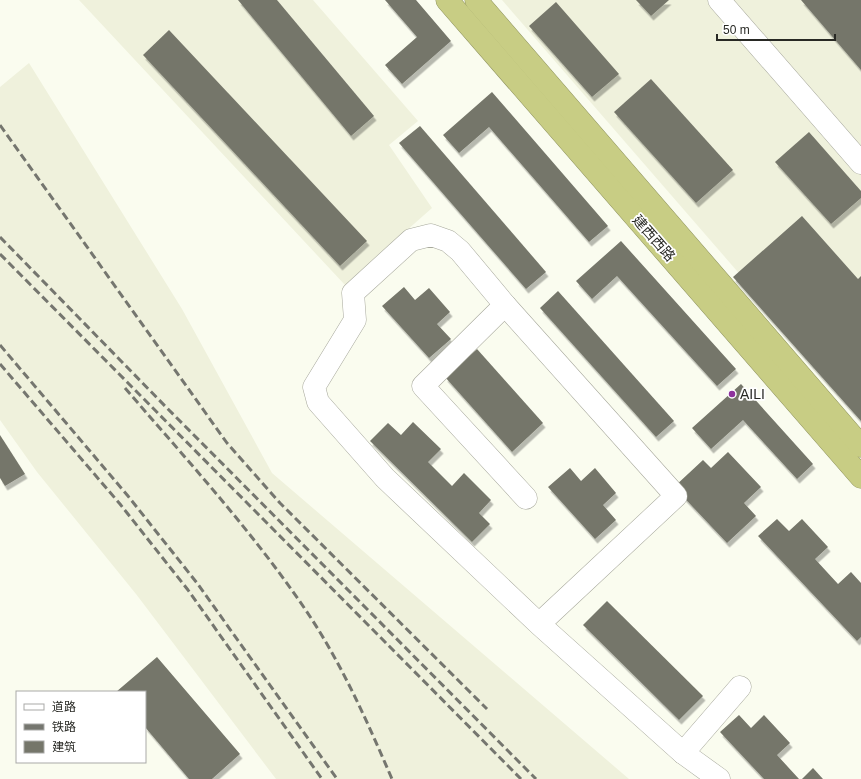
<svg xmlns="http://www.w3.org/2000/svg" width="861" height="779" viewBox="0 0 861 779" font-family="Helvetica,'Noto Sans SC',sans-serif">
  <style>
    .built { fill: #eff1dc }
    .building { fill: #75766a; filter: url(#shadow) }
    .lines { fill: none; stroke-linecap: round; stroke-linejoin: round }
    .minor-casing { stroke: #a7a89c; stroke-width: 23 }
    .highway-casing { stroke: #909462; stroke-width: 23 }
    .minor { stroke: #fff; stroke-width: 22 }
    .highway { stroke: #c8cd84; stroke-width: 22 }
    .rail { stroke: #75766f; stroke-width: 3; stroke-dasharray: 8 4; stroke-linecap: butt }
    .poi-dot { fill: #8e329d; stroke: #fff; stroke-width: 1.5 }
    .labels { text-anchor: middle; stroke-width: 3.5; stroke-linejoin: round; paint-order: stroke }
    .street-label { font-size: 14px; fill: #282924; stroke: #fff }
    .poi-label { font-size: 14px; fill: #282924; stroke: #fff; text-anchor: start }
  </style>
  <defs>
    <filter id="shadow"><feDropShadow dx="2.5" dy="4.5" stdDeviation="0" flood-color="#0004"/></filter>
  </defs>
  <rect width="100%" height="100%" fill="#fafcef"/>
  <!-- built -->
  <g class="built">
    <polygon points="79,0 313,0 418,121 389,145 432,208 345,285"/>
    <polygon points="502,0 861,0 861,414"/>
    <polygon points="29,63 182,309 272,473 629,779 276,779 136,594 37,472 0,420 0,87"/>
  </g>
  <!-- building -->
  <g class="building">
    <polygon points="238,0 277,0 374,116 351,136"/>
    <polygon points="385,0 416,0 451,41 402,84 385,65 417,37"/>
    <polygon points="636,0 669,0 651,16"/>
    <polygon points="801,0 861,0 861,70"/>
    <polygon points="556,2 619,74 592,97 529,26"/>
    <polygon points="169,30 367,241 340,266 143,55"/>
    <polygon points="651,79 733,170 696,203 614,112"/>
    <polygon points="492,92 608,226 589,242 489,127 459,153 443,135"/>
    <polygon points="420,126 546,272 526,289 399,143"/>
    <polygon points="809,132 861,191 861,198 831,224 775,162"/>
    <polygon points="802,216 858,279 861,276 861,421 733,277"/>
    <polygon points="621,241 736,369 717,386 617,276 592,299 576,281"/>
    <polygon points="404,287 415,300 429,288 450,312 437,324 451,339 429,358 382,306"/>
    <polygon points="558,291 674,421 656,437 540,308"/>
    <polygon points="477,349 543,423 512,452 445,377"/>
    <polygon points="741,384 813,464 797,479 743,420 711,449 692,428"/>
    <polygon points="413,422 441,449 428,462 452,486 464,473 491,500 479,513 490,524 472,542 370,441 388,423 401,435"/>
    <polygon points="0,435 25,474 5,486 0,478"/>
    <polygon points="728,452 761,487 744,503 756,516 727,543 674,487 703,460 711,468"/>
    <polygon points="570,468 581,481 595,468 616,493 603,505 616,520 595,539 548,487"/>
    <polygon points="777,519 789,531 802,519 828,547 815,559 838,584 851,572 861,583 861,637 857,641 758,536"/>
    <polygon points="607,601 703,696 679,720 583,625"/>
    <polygon points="157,657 240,754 212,779 189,779 145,727 145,692 116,692"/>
    <polygon points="739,715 751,728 764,715 790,743 777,755 799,779 764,779 720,732"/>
    <polygon points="813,768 823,779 802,779"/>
  </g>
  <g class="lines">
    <!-- minor casing -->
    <g class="minor-casing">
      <g id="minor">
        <polyline points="719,0 861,163"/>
        <polyline points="505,305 423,386 526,498"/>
        <polyline points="539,624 676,496 505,305 460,251 448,241 431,235 411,240 353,293 355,320 314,387 318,402 385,478 539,624 683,753 719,779"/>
        <polyline points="683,753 740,687"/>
      </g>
    </g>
    <!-- highway casing -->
    <g class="highway-casing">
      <g id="highway">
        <polyline points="447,0 861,477"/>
        <polyline points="476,0 861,446"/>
      </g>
    </g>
    <!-- minor -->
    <use href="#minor" class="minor"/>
    <!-- highway -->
    <use href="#highway" class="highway"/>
    <!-- rail -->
    <g class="rail">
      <polyline points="0,125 227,443 280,503 487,709"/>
      <polyline points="0,237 165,406 536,779"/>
      <polyline points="0,254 521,779"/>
      <polyline points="0,345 128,496 197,583 337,779"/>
      <polyline points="0,364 120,504 188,590 322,779"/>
      <path d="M125 388C187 460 252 531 305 609 341 662 367 721 392 779"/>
    </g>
  </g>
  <!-- markers -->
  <circle class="poi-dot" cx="732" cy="394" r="4"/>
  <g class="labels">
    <!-- street labels -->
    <g class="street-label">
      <text transform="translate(654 238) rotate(49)" y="5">建西西路</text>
    </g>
    <!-- poi labels -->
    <g class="poi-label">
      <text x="740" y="399">AILI</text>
    </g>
  </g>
  <!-- legend -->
  <rect x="16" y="691" width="130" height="72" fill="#ffffff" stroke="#a9a9a7"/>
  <rect x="24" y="704" width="20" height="6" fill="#ffffff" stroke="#a9a9a7"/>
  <text x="52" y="711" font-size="12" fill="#282924">道路</text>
  <rect x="24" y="724" width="20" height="6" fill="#75766f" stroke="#a9a9a7"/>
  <text x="52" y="731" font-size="12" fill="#282924">铁路</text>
  <rect x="24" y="741" width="20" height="12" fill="#75766a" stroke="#a9a9a7"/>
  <text x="52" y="751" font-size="12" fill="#282924">建筑</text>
  <!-- scale -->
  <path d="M717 34v6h118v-6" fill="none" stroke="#282924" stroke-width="2"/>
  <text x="723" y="34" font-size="12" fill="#282924" stroke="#ffffff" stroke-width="3" paint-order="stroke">50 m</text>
</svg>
